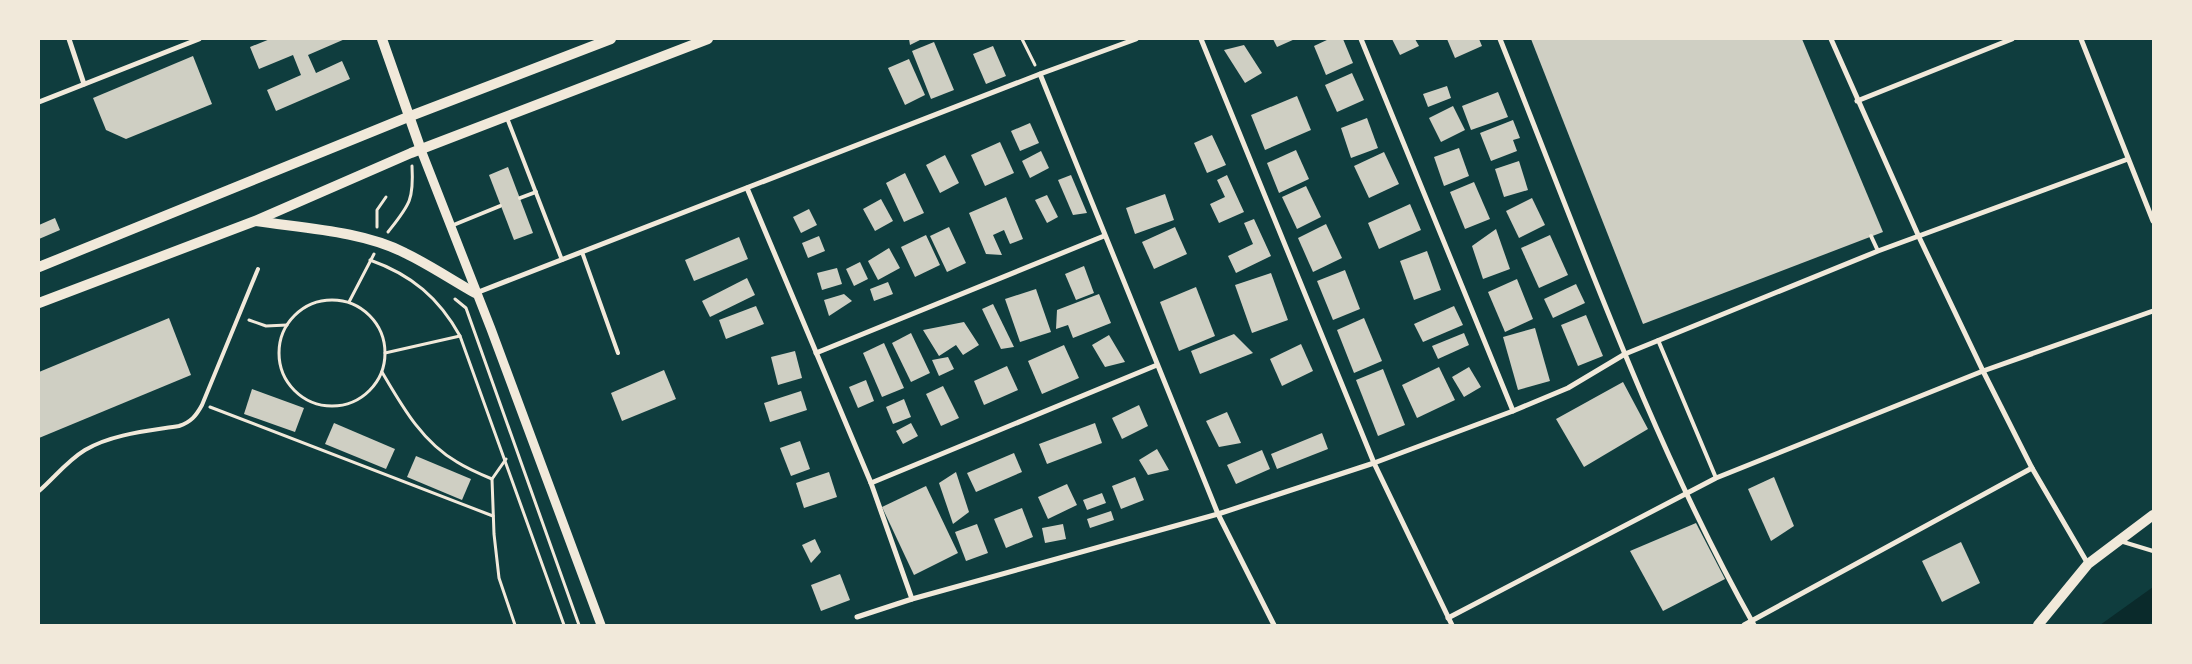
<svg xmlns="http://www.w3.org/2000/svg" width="2192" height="664" viewBox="0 0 2192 664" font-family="Barlow,sans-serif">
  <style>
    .water { fill: #0a2a2b }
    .building { fill: #cfcfc3 }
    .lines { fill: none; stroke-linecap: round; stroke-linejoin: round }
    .path { stroke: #f1e9da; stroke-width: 3 }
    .service { stroke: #f1e9da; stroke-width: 4 }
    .minor { stroke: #f1e9da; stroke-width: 5 }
    .tertiary { stroke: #f1e9da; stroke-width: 9 }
    .secondary { stroke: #f1e9da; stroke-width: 10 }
  </style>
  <rect width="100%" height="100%" fill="#0f3d3e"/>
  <!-- water -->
  <polygon class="water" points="2153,587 2153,621 2148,625 2100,625"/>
  <!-- building -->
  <g class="building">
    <polygon points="270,39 345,39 308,55 316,73 342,61 350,79 276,111 267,90 301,75 293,55 259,69 250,47"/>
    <polygon points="909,39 922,39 910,45"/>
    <polygon points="1273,39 1295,39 1277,47"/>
    <polygon points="1329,39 1343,39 1353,63 1326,75 1314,46"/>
    <polygon points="1392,39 1415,39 1419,46 1400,55"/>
    <polygon points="1447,39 1479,39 1482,46 1455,58"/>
    <polygon points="1531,39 1802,39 1883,232 1643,324"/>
    <polygon points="934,42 954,90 931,99 912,51"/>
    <polygon points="1244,45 1262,73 1245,83 1224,50"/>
    <polygon points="993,46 1006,76 986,84 973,54"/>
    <polygon points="193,56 212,104 126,139 106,130 93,98"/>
    <polygon points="909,59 925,95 905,105 888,68"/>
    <polygon points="1352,73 1364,100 1337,112 1325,85"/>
    <polygon points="1447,86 1451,98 1428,107 1423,94"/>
    <polygon points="1498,92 1508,117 1471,130 1462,106"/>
    <polygon points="1297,96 1311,130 1265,150 1251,115"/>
    <polygon points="1453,106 1465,130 1441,142 1429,118"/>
    <polygon points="1367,118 1378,148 1351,158 1341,128"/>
    <polygon points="1513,120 1520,138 1513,140 1517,151 1491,161 1480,133"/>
    <polygon points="1030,123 1039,143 1020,151 1011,131"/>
    <polygon points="1212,135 1226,165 1207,173 1194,143"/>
    <polygon points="1000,142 1014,173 985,186 971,155"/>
    <polygon points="1459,148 1469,176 1444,186 1434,157"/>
    <polygon points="1296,150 1309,179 1279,193 1267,163"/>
    <polygon points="1041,151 1049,168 1030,178 1022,161"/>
    <polygon points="1384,152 1399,184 1369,198 1354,166"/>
    <polygon points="945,155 959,183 940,193 926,165"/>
    <polygon points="1519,161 1528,190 1504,197 1495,169"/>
    <polygon points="508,167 533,233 514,240 489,175"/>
    <polygon points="905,173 924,213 904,222 886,183"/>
    <polygon points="1071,175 1087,213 1073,215 1058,180"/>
    <polygon points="1227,175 1244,212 1219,223 1210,204 1225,197 1217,180"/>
    <polygon points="1474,182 1490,219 1465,229 1450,192"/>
    <polygon points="1306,186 1321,217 1297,229 1282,197"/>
    <polygon points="1165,194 1174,220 1135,234 1126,208"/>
    <polygon points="1047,195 1058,217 1047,223 1035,200"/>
    <polygon points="1006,197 1023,239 1010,244 1004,230 993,235 1002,255 986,254 969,213"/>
    <polygon points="1532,198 1545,225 1519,238 1506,211"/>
    <polygon points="881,199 893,221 875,231 863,209"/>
    <polygon points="1410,204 1421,230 1379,249 1368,223"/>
    <polygon points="809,209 817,225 801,233 793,217"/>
    <polygon points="55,218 60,230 39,239 39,225"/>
    <polygon points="1254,219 1271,256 1236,273 1228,256 1253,244 1244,223"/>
    <polygon points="1326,224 1342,258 1313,272 1298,238"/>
    <polygon points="949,227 966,263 947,272 930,236"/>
    <polygon points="1175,227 1187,254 1154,269 1142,242"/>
    <polygon points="1496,229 1510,269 1483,279 1472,246"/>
    <polygon points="926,235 940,265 915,277 901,247"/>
    <polygon points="1550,235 1568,275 1539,288 1521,248"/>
    <polygon points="819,236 825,251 808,258 802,243"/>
    <polygon points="739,237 748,259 694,281 685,260"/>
    <polygon points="889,248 900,268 878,280 868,261"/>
    <polygon points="1427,251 1441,290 1414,300 1400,261"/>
    <polygon points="860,262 868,279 854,286 846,269"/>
    <polygon points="1084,266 1094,293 1076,300 1065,274"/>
    <polygon points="837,268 842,284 822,290 817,273"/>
    <polygon points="1345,270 1360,309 1333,320 1317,281"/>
    <polygon points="1271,273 1288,320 1252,333 1235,285"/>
    <polygon points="747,278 755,295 710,317 702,301"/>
    <polygon points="1517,279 1533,319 1505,332 1488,292"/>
    <polygon points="888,282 893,294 874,301 870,289"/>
    <polygon points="1576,284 1585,303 1553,318 1544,299"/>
    <polygon points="1196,287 1215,336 1179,351 1160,302"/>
    <polygon points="1036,289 1051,332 1020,342 1005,299"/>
    <polygon points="844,294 852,301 829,316 824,300"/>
    <polygon points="1099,294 1111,323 1073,338 1068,325 1056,329 1057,310"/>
    <polygon points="993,304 1014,347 1001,349 982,309"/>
    <polygon points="756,306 764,324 726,339 719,320"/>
    <polygon points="1454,306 1463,325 1423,342 1414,324"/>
    <polygon points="1586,315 1603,356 1578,366 1561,325"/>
    <polygon points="169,318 191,375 39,438 39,372"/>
    <polygon points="1364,318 1382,361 1354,373 1337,330"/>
    <polygon points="964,322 979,345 963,355 956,345 939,356 923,330"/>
    <polygon points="1535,328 1550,381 1518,390 1503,337"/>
    <polygon points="911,333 930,373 911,382 892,343"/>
    <polygon points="1464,333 1469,345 1438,359 1432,346"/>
    <polygon points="1234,334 1253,353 1200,374 1191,351"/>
    <polygon points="1109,335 1125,362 1105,367 1092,345"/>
    <polygon points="884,343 904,388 882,397 863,353"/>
    <polygon points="1301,344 1313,371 1282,386 1270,359"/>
    <polygon points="1064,345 1079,378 1042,394 1028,361"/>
    <polygon points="795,351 802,378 778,385 771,357"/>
    <polygon points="948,357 954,369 939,376 932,360"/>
    <polygon points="1007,366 1018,390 984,405 974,381"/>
    <polygon points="1439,367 1455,400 1417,418 1402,385"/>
    <polygon points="1469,367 1481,387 1464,397 1452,377"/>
    <polygon points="1383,369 1405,425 1378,436 1356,380"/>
    <polygon points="664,370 676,399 622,421 611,393"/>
    <polygon points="866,380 874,401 858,408 849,387"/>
    <polygon points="1623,382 1648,429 1584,467 1556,419"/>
    <polygon points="943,386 959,418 941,426 926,394"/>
    <polygon points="252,389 304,408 295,432 244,414"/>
    <polygon points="801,391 807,410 770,422 764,403"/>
    <polygon points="904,399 911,417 893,424 886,407"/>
    <polygon points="1139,405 1148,426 1122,439 1112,418"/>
    <polygon points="1227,412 1241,443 1219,447 1206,421"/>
    <polygon points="334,423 395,449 386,469 325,444"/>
    <polygon points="911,423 918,436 903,444 896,431"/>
    <polygon points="1095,423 1102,443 1047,464 1039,444"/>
    <polygon points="1322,433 1328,449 1277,469 1271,454"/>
    <polygon points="800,441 810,469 791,476 780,448"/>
    <polygon points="1157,449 1169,470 1148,475 1139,460"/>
    <polygon points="1262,450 1270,469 1236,484 1227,465"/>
    <polygon points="1014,453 1022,472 976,492 967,473"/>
    <polygon points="416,456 471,479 462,500 407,477"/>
    <polygon points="829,472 837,497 804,508 796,483"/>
    <polygon points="956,472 969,512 953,524 939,483"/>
    <polygon points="1135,477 1144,500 1121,509 1112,486"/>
    <polygon points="1774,477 1794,526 1771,541 1748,489"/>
    <polygon points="1067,484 1077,505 1048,519 1038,497"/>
    <polygon points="926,486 958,553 914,575 882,507"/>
    <polygon points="1102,493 1106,503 1087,510 1083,500"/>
    <polygon points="1022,508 1033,537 1006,548 994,519"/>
    <polygon points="1111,511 1114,520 1090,528 1087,519"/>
    <polygon points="1696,523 1725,579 1663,611 1630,551"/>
    <polygon points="977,524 988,553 966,561 955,532"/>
    <polygon points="1063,524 1066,539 1045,543 1042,528"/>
    <polygon points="815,539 821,552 811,563 802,545"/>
    <polygon points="1961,542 1980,583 1942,602 1922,561"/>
    <polygon points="840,574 850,600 821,611 811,585"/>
  </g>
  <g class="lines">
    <!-- path -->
    <g class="path">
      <polyline points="1022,39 1035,65"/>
      <polyline points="377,227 377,210 386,197"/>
      <path d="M388 232C409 205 414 201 412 166"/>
      <path d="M370 260C412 275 439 298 460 336L564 625"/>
      <polyline points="455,299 466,308 579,625"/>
      <circle cx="332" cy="353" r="53"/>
      <polyline points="349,302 374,254"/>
      <polyline points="249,320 266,326 287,325"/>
      <polyline points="385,353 460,336"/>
      <path d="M382 372C402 406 422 442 457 462 468 469 480 474 492 479"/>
      <polyline points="210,407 493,516"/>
      <polyline points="506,459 492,479 494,534 499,578 515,625"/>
    </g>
    <!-- service -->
    <g class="service">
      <polyline points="507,118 562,260"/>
      <polyline points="520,198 536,192"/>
      <polyline points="451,226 500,206"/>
      <polyline points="1871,236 1878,251"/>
      <polyline points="582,252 618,353"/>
      <polyline points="1658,340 1716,478"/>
      <path d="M39 491C55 477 67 461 85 450 112 434 148 431 179 426 191 422 196 416 202 405L258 269"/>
      <polyline points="2120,541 2153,551"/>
    </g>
    <!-- minor -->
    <g class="minor">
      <polyline points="69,39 84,84"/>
      <polyline points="1201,39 1374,463 1452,625"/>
      <polyline points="1361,39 1513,411"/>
      <path d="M1500 39C1579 236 1650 440 1754 625"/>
      <polyline points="1831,39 1919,237 1983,371 2032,468 2088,564"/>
      <polyline points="2081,39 2153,221"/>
      <polyline points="1040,74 1218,514 1274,625"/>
      <polyline points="1857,101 2012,39"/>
      <polyline points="39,102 199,39"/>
      <polyline points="747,188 871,483 912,599"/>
      <polyline points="476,293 1040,74 1136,39"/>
      <polyline points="816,353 1104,236"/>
      <polyline points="871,483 1157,365"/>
      <polyline points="857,617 912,599 1218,514 1374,463 1513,411 1568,388 1625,354 1878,251 2128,159"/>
      <polyline points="1448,618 1716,478 1983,371 2153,311"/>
      <polyline points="1744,625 2032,468"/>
    </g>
    <!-- tertiary -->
    <polyline class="tertiary" points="421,150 491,329 601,625"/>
    <!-- secondary -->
    <g class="secondary">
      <polyline points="382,39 421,150"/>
      <path d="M256 221C302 228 363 231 405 253 428 264 452 280 475 293"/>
      <polyline points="39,267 408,117 611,39"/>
      <polyline points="39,303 255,221 411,153 708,39"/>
      <polyline points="2038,625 2088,564 2153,515"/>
    </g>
  </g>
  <!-- border -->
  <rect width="2192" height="664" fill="none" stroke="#f1e9da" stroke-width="80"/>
</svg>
